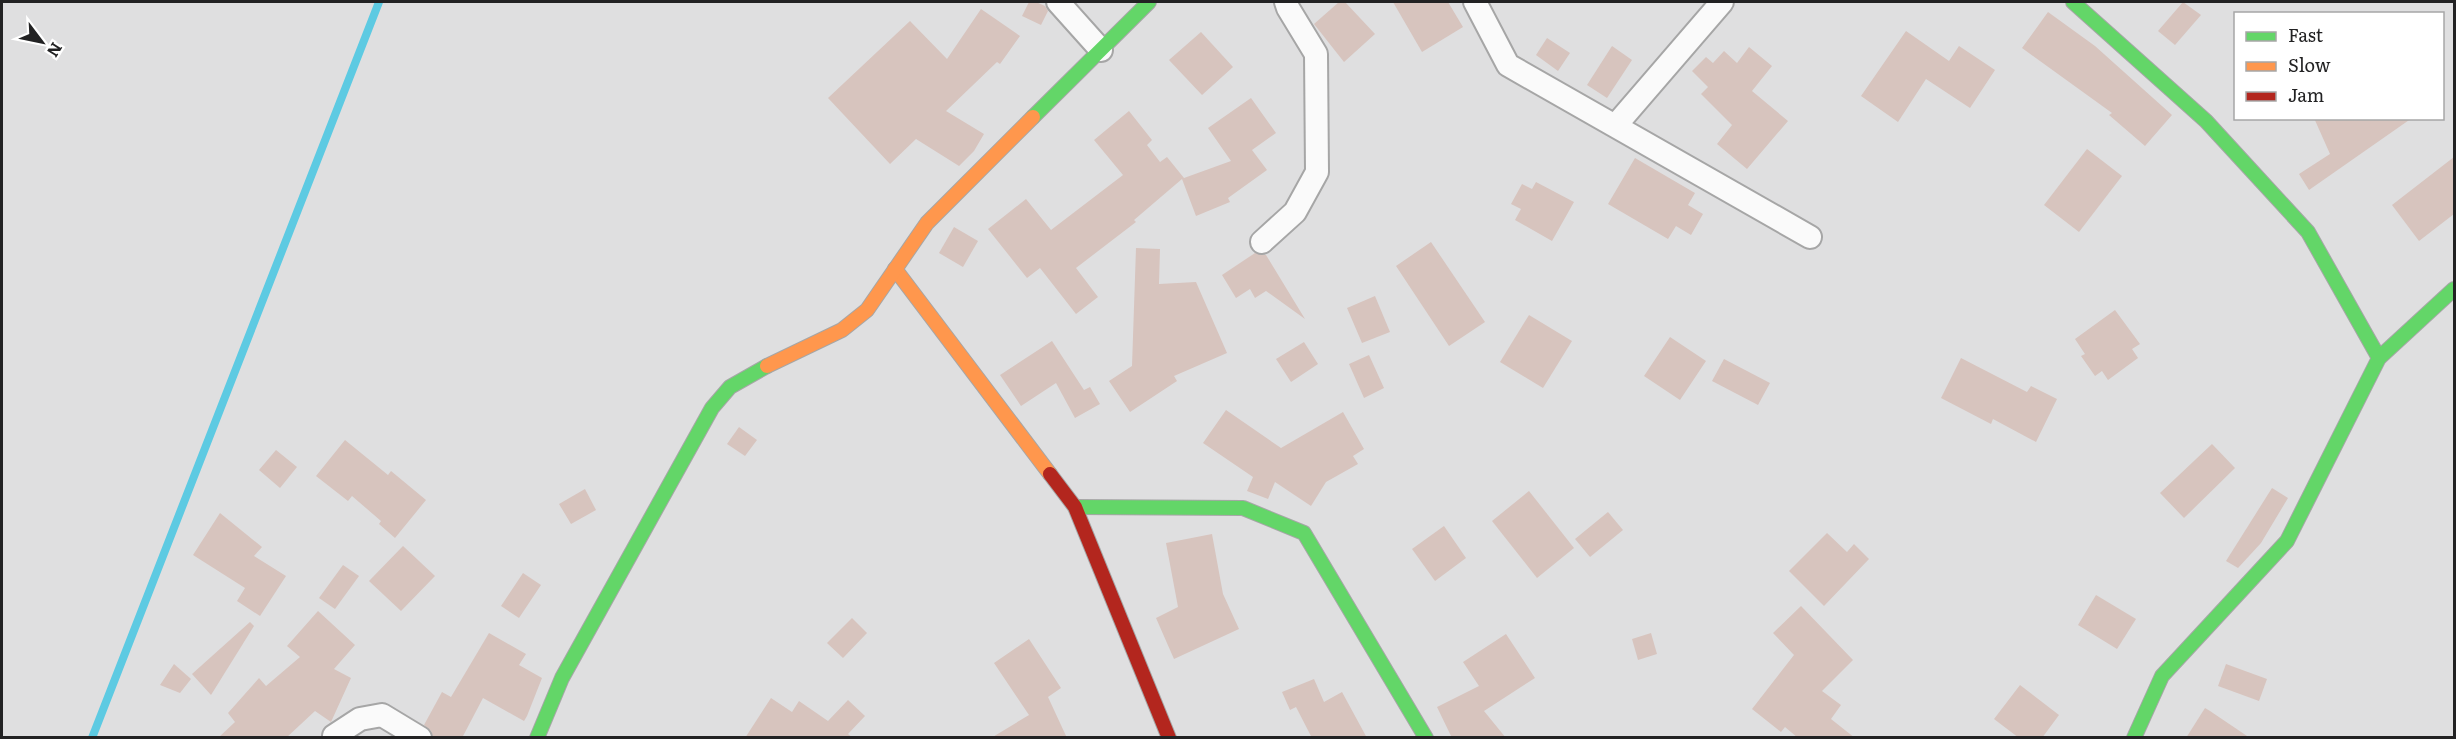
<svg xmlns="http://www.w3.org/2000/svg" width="2456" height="739" viewBox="0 0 2456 739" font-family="Literata,serif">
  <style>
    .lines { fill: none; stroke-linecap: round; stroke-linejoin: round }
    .stream { stroke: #5dcae2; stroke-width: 8 }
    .building { fill: #d7c4be }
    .street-casing { stroke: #a6a6a6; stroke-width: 26 }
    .fast-casing { stroke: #a6a6a6; stroke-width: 16 }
    .slow-casing { stroke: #a6a6a6; stroke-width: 16 }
    .jam-casing { stroke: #a6a6a6; stroke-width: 16 }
    .street { stroke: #fafafa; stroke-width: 22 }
    .fast { stroke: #63d668; stroke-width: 14 }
    .slow { stroke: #ff974d; stroke-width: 14 }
    .jam { stroke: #b3261e; stroke-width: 14 }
  </style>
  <rect width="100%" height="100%" fill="#dfdfe0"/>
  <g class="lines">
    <!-- stream -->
    <polyline class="stream" points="92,738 379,2"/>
  </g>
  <!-- building -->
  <g class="building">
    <polygon points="1029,2 1036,2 1045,6 1048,11 1041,25 1022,16"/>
    <polygon points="1339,2 1345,2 1375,34 1344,62 1314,24"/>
    <polygon points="1393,2 1448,2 1463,27 1422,52"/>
    <polygon points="2183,2 2201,15 2175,45 2158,31"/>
    <polygon points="981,9 1020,36 1000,64 997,62 946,111 984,134 974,151 959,166 916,139 890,164 828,98 910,21 947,59"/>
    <polygon points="2048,12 2095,46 2172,115 2145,146 2109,115 2112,113 2022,48"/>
    <polygon points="1906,31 1949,61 1959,46 1995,70 1970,108 1926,79 1898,122 1861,96"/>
    <polygon points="1201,32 1233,67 1202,95 1169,60"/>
    <polygon points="1547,38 1570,53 1558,71 1536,55"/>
    <polygon points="1612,46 1632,60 1607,98 1587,85"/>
    <polygon points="1749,47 1772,66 1752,91 1788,121 1747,169 1717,144 1732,125 1701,94 1708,87 1692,71 1706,57 1713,63 1724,51 1737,63"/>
    <polygon points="1251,98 1276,133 1252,150 1267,170 1228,198 1230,202 1196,216 1182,179 1134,220 1136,222 1076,268 1098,297 1076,314 1040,268 1027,278 988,229 1026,199 1051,230 1123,175 1094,140 1129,111 1152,140 1147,145 1160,162 1167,157 1184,178 1231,161 1208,128"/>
    <polygon points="2314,118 2412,118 2309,190 2299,174 2330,154"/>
    <polygon points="2087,149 2122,176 2079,232 2044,205"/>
    <polygon points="2454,157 2454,214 2419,241 2392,205"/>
    <polygon points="1635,158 1695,193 1688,205 1703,214 1691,235 1676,226 1668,239 1608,204"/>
    <polygon points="1536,182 1574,202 1552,241 1515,220 1521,209 1511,204 1522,184 1532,189"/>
    <polygon points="954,227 978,241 963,267 939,253"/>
    <polygon points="1431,242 1485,322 1449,346 1396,266"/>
    <polygon points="1136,248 1160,249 1159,284 1196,282 1227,353 1174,376 1177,381 1130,412 1109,381 1132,366"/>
    <polygon points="1255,253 1266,255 1305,319 1266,291 1255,298 1250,289 1236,298 1222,275"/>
    <polygon points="1375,296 1390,332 1362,343 1347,308"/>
    <polygon points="2115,310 2140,344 2132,349 2138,358 2108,380 2102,371 2095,376 2081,356 2085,354 2075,339"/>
    <polygon points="1529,315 1572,341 1543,388 1500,362"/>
    <polygon points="1670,337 1706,361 1680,400 1644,376"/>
    <polygon points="1052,341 1084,390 1090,387 1100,404 1075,418 1056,383 1021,406 1000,375"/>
    <polygon points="1304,342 1318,364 1291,382 1276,359"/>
    <polygon points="1369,355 1384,388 1364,398 1349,364"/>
    <polygon points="1961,358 2027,392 2031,386 2057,399 2036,442 1993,419 1991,424 1941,398"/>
    <polygon points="1724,359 1770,383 1758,405 1712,381"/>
    <polygon points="1226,410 1281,448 1343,412 1364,449 1353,456 1358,464 1326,482 1311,506 1275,482 1268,499 1247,491 1253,477 1203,443"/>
    <polygon points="739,427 757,440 745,456 727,444"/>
    <polygon points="345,440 388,475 391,471 426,500 395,538 379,524 381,521 352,496 348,501 316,476"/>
    <polygon points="2212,444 2235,468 2184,518 2160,493"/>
    <polygon points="276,450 297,467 280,488 259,470"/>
    <polygon points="2272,488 2288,498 2261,543 2238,568 2226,561"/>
    <polygon points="585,489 596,510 571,524 559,504"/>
    <polygon points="1529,491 1574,548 1537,578 1492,521"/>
    <polygon points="1608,512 1623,530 1590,557 1575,539"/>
    <polygon points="220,513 262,547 254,556 286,576 260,616 237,601 245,588 193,555"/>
    <polygon points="1444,526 1466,558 1435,581 1412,549"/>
    <polygon points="1827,533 1847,552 1854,544 1869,559 1824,606 1789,571"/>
    <polygon points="1212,534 1223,594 1239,629 1174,659 1156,618 1178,607 1166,543"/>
    <polygon points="403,546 435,576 401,611 369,581"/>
    <polygon points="343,565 359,576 335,609 319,598"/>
    <polygon points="523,573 541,585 519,618 501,606"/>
    <polygon points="2096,595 2136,619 2117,649 2078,625"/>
    <polygon points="1801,606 1853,660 1822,691 1841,705 1831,719 1855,738 1798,738 1785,727 1781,732 1752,709 1794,655 1773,633"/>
    <polygon points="318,611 355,645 334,669 351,678 331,722 315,711 286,738 218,738 235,722 228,713 259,678 266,686 300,657 287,646"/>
    <polygon points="852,618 867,633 843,658 827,643"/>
    <polygon points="250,622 254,626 211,695 192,674"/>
    <polygon points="489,633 526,654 519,665 542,678 527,716 524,721 483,698 462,738 433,738 431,731 424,725 442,692 451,697"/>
    <polygon points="1651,633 1657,654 1638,660 1632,639"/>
    <polygon points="1506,634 1535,678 1484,711 1506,738 1452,738 1437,707 1479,686 1463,662"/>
    <polygon points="1029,639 1061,688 1048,697 1067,738 991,738 1029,715 994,663"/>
    <polygon points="174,664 191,679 180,693 160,685"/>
    <polygon points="2226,664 2267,679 2259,701 2218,686"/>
    <polygon points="1314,679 1324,702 1342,692 1367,738 1312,738 1296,707 1290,710 1282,692"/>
    <polygon points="2020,685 2059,715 2042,738 2019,738 1994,719"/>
    <polygon points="771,698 792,712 799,701 828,721 848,700 865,716 848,734 853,738 745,738"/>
    <polygon points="2205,708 2210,711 2250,738 2186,738"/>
  </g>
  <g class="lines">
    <!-- street casing -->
    <g class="street-casing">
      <g id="street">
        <polyline points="1058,2 1101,50"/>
        <polyline points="1475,2 1508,65 1810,237"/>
        <polyline points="1616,125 1722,2"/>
        <polyline points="1262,242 1295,212 1317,172 1316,54 1288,8 1286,2"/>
        <polyline points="334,736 360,719 382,715 420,738"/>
      </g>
    </g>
    <!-- fast casing -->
    <g class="fast-casing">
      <g id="fast">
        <polyline points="2073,2 2206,121 2308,232 2379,358"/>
        <polyline points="1033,117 1149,2"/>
        <polyline points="1075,507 1243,508 1304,533 1426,738"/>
        <polyline points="537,738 562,678 712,408 730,387 767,366"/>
        <polyline points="2134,738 2162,676 2287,541 2379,358 2454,289"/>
      </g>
    </g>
    <!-- slow casing -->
    <g class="slow-casing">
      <g id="slow">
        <polyline points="895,269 1050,474"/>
        <polyline points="767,366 842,330 867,310 927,223 1033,117"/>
      </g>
    </g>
    <!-- jam casing -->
    <g class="jam-casing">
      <polyline id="jam" points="1050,474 1075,507 1169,738"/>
    </g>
    <!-- street -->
    <use href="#street" class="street"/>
    <!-- fast -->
    <use href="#fast" class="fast"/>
    <!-- slow -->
    <use href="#slow" class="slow"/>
    <!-- jam -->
    <use href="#jam" class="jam"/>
  </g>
  <!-- border -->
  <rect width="2456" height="739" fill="none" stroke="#222223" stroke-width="6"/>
  <!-- legend -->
  <rect x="2234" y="12" width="210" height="108" fill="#ffffff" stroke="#a7a7a7" stroke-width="1.5"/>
  <rect x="2246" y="32" width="30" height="9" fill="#63d668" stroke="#a7a7a7" stroke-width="1.5"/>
  <text x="2288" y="42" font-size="18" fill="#222223">Fast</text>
  <rect x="2246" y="62" width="30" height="9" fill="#ff974d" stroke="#a7a7a7" stroke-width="1.5"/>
  <text x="2288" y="72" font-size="18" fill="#222223">Slow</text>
  <rect x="2246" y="92" width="30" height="9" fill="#b3261e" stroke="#a7a7a7" stroke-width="1.5"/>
  <text x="2288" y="102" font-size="18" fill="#222223">Jam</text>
  <!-- north arrow -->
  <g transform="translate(42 42) rotate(122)" stroke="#ffffff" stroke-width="4.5" paint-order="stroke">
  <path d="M0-4.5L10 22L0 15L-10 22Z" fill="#222223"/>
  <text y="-9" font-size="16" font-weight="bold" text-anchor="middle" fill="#222223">N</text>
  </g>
</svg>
